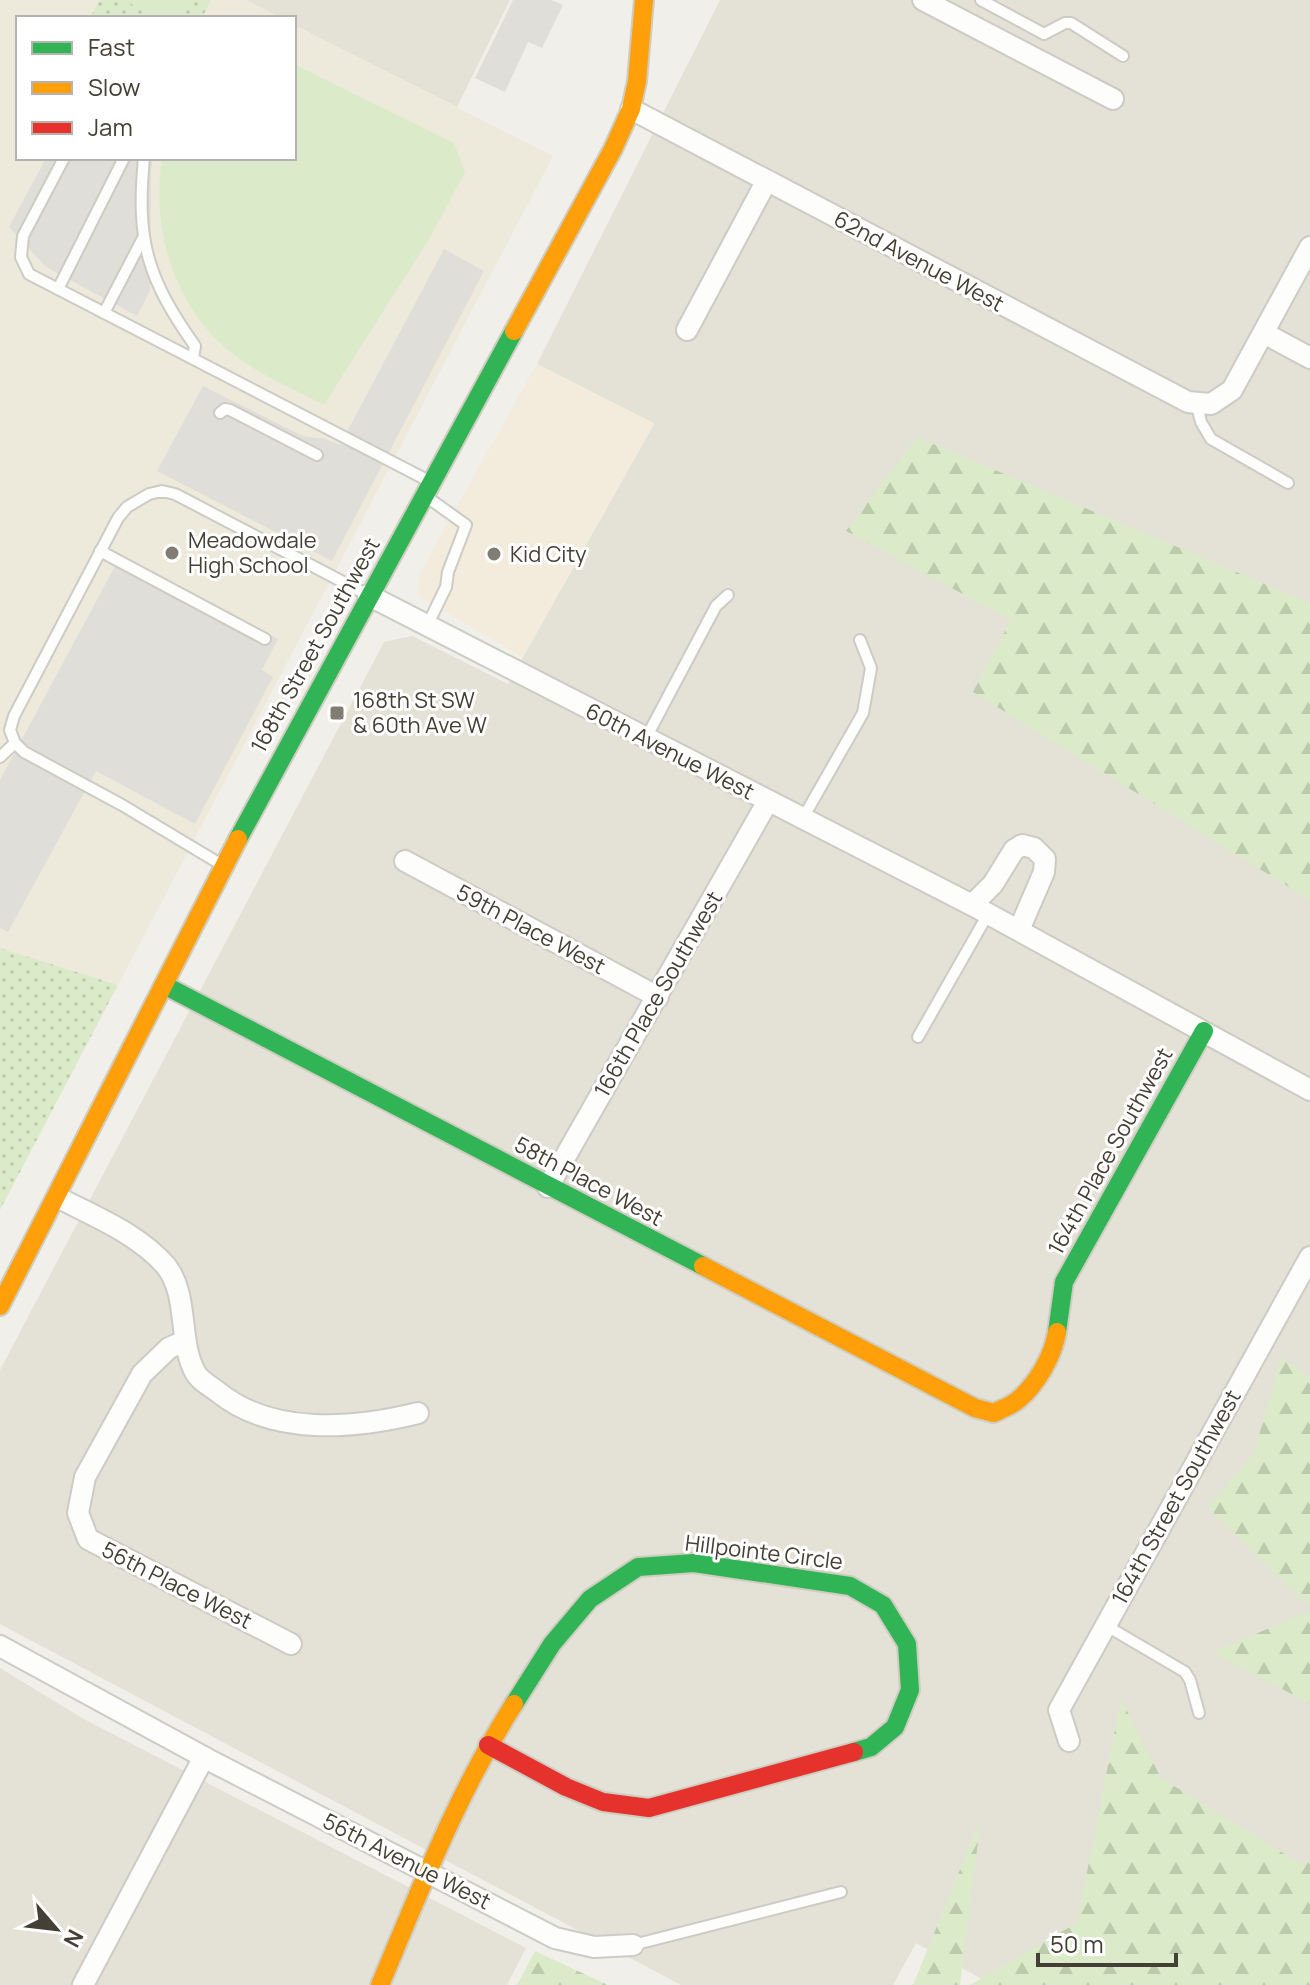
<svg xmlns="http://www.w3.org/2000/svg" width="1310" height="1985" viewBox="0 0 1310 1985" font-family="Manrope,sans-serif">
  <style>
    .residential { fill: #e4e1d6 }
    .commercial { fill: #f3ebdc }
    .education { fill: #eeeadb }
    .grass { fill: url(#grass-dots) }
    .forest { fill: url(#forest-firs) }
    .garden { fill: #dbebc9 }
    .parking { fill: #dfded9 }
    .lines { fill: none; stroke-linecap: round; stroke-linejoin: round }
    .lane-casing { stroke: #cccbc5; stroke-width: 14 }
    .street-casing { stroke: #cccbc5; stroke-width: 24 }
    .fast-casing { stroke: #cfccc0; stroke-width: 22 }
    .slow-casing { stroke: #cfccc0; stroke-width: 22 }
    .jam-casing { stroke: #cfccc0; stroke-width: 22 }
    .lane { stroke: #fdfdfc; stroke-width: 10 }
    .street { stroke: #fdfdfc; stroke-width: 20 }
    .fast { stroke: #30b455; stroke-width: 18 }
    .slow { stroke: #ff9f0a; stroke-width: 18 }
    .jam { stroke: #e5322d; stroke-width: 18 }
    .poi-dot { fill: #817d74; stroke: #fff; stroke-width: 3 }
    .labels { text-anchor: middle; stroke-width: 6; stroke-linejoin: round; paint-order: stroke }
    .street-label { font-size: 22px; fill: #454035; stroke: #fff }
    .poi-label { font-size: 22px; fill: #454035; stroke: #fff; text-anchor: start }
  </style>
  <defs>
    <pattern id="grass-dots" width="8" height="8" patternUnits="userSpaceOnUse" patternTransform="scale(2)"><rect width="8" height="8" fill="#dbebc9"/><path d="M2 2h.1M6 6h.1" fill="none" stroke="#bdcbad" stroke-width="1.8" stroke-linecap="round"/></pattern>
    <pattern id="forest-firs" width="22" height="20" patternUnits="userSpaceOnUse" patternTransform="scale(2)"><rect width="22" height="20" fill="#dbebc9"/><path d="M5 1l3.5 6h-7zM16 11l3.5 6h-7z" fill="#bdcbad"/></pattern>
  </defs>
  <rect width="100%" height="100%" fill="#f0efe9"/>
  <!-- residential -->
  <g class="residential">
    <polygon points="246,0 510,0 457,107 294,25 294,18 281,18"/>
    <polygon points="720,0 1310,0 1310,620 1038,615 1310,868 1310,1878 1066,1985 993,1985 916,1943 893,1985 681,1985 0,1624 0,1370 384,642 412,636 508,684 654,424 537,364"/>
    <polygon points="0,1668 82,1718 526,1948 507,1985 0,1985"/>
  </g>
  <!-- commercial -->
  <polygon class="commercial" points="537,364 654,423 523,657 417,595 420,573"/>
  <!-- education -->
  <polygon class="education" points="0,0 246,0 281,18 18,18 18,158 294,158 294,25 553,156 118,985 0,948"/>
  <!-- grass -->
  <g class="grass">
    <polygon points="100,0 211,0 202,18 90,18"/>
    <polygon points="0,948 118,985 0,1210"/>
  </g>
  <!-- forest -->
  <g class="forest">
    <polygon points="917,437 1310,603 1310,900 973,692 1011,620 846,531"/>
    <polygon points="1281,1357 1310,1378 1310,1606 1208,1508 1254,1453"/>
    <polygon points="1310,1611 1310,1704 1213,1652"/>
    <polygon points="1121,1699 1161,1778 1304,1866 1310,1856 1310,1985 970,1985 1077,1923"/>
    <polygon points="981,1818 960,1985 913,1985"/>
    <polygon points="535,1951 608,1985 517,1985"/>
  </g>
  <!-- garden -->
  <g class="garden">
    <polygon points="124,0 190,0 191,1 182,18 158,18"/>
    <path d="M294 64 454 143 465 172 431 236 324 405C299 391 271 380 247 364 178 320 150 236 162 158H294Z"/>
  </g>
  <!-- parking -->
  <g class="parking">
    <polygon points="513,0 551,0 563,5 542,48 528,42 505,92 475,78"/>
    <polygon points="46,158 153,158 151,170 150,291 137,316 46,267 9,227"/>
    <polygon points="444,249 484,271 332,561 157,471 203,386 303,436 325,439 340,445"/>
    <polygon points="121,555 278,639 262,670 273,677 195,824 96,771 8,932 0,928 0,780"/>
  </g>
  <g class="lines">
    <!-- lane casing -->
    <g class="lane-casing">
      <g id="lane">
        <polyline points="981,0 1044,34 1065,23 1071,23 1123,56"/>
        <polyline points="64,158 23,236 21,257 29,274 429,481"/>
        <path d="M144 158C136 241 147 278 195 346L193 358"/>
        <polyline points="58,289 124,158"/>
        <polyline points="104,313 143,238"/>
        <polyline points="1196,402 1201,422 1211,439 1288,483"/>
        <polyline points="220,413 225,409 230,410 317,455"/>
        <polyline points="100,551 265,639"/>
        <polyline points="427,626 446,587 448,572 466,525 427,497"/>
        <polyline points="646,738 716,606 728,595"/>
        <polyline points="0,757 15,743"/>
        <polyline points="803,818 863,713 871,668 860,640"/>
        <polyline points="222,865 122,805 24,752 15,743 10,730 14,716 118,518 127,507 149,494 162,491 175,494 366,594"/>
        <polyline points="918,1037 988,914"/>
        <polyline points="1105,1625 1185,1672 1190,1680 1199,1713"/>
        <polyline points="633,1945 841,1892"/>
      </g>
    </g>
    <!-- street casing -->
    <g class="street-casing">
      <g id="street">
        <polyline points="923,0 1113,99"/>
        <polyline points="631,109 1188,402 1211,404 1232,390 1310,247"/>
        <polyline points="687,330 766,182"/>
        <polyline points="1264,333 1310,358"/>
        <polyline points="368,595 972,905 1310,1090"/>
        <polyline points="405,861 658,997"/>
        <polyline points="972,905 993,884 1014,850 1022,845 1034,848 1045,859 1044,872 1019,930"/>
        <polyline points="548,1187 768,801"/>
        <path d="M57 1197C93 1216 139 1234 166 1266 189 1295 178 1340 195 1372 199 1380 210 1386 218 1392 272 1436 354 1429 418 1413"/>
        <polyline points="185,1341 169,1348 142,1374 85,1477 78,1513 88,1539 291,1644"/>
        <polyline points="0,1646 213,1762 555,1938 594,1947 633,1945"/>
        <polyline points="1069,1741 1059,1710 1310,1257"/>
        <polyline points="83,1985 204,1757"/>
      </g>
    </g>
    <!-- fast casing -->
    <g class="fast-casing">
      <g id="fast">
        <polyline points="238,839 514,331"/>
        <polyline points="164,985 703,1266"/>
        <polyline points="1057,1332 1064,1282 1204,1031"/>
        <polyline points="514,1704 552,1644 590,1599 638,1567 694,1563 850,1586 883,1605 907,1644 910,1690 895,1727 871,1747 854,1752"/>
      </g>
    </g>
    <!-- slow casing -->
    <g class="slow-casing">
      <g id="slow">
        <polyline points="514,331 613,149 631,109 637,81 644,0"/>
        <path d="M703 1266 975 1408 994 1413C1001 1409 1011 1406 1018 1400 1037 1384 1053 1356 1057 1332"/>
        <polyline points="0,1306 238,839"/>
        <path d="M380 1985C420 1890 458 1792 514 1704"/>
      </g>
    </g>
    <!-- jam casing -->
    <g class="jam-casing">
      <polyline id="jam" points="488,1745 566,1787 603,1802 649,1808 854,1752"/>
    </g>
    <!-- lane -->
    <use href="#lane" class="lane"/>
    <!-- street -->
    <use href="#street" class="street"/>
    <!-- fast -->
    <use href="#fast" class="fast"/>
    <!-- slow -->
    <use href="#slow" class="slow"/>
    <!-- jam -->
    <use href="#jam" class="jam"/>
  </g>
  <!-- markers -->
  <g class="poi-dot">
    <circle cx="172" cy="553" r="8"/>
    <circle cx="494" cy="554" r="8"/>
    <rect x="329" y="705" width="16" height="16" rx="4"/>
  </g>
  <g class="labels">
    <!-- street labels -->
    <g class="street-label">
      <text transform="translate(919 261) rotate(28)" y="8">62nd Avenue West</text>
      <text transform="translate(315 645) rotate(-61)" y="8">168th Street Southwest</text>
      <text transform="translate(670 751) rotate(27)" y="8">60th Avenue West</text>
      <text transform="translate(531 929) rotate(28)" y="8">59th Place West</text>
      <text transform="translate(658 994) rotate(-60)" y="8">166th Place Southwest</text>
      <text transform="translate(1110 1151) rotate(-61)" y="8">164th Place Southwest</text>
      <text transform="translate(589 1181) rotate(28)" y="8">58th Place West</text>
      <text transform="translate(1176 1497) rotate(-61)" y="8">164th Street Southwest</text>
      <text transform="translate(764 1552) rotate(7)" y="8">Hillpointe Circle</text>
      <text transform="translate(177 1585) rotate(27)" y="8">56th Place West</text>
      <text transform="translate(407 1861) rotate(27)" y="8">56th Avenue West</text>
    </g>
    <!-- poi labels -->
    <g class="poi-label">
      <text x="188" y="548">Meadowdale<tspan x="188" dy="25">High School</tspan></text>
      <text x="510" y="562">Kid City</text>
      <text x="353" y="708">168th St SW<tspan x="353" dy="25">&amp; 60th Ave W</tspan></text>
    </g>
  </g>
  <!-- legend -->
  <rect x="16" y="16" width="280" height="144" fill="#ffffff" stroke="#b5b3ae" stroke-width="2"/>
  <rect x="32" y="42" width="40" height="12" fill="#30b455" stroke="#b5b3ae" stroke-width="2"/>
  <text x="88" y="56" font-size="24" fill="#454035">Fast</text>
  <rect x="32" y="82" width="40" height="12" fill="#ff9f0a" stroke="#b5b3ae" stroke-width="2"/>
  <text x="88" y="96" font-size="24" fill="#454035">Slow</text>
  <rect x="32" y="122" width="40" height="12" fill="#e5322d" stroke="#b5b3ae" stroke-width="2"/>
  <text x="88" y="136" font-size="24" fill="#454035">Jam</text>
  <!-- north arrow -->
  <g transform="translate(56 1929) rotate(118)" stroke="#ffffff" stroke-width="6" paint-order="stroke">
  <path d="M0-6L14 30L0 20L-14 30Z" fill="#454035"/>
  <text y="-12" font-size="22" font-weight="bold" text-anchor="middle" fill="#454035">N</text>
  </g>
  <!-- scale -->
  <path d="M1038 1953v12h138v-12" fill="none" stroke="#454035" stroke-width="4"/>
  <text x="1050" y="1953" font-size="24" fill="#454035" stroke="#ffffff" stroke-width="6" paint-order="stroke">50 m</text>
</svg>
